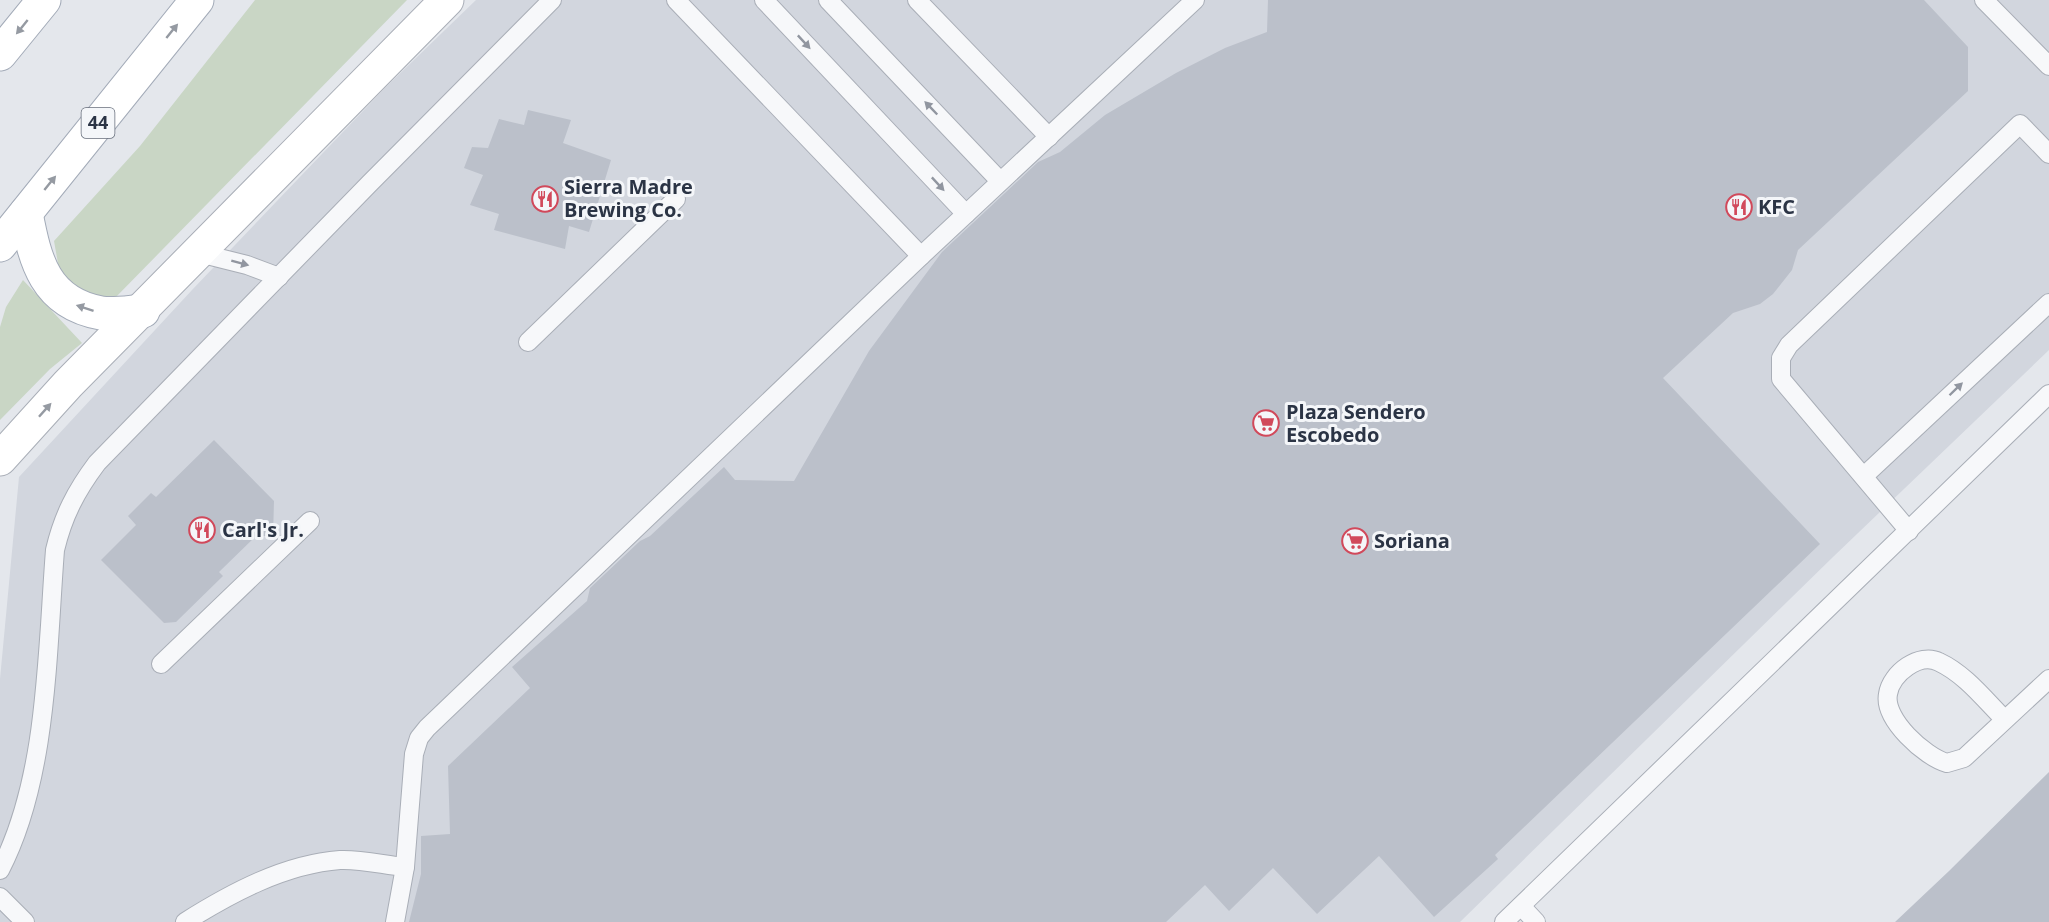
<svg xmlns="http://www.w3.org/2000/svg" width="2049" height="922" viewBox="0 0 2049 922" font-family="'Open Sans',sans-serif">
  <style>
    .built { fill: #d2d6de }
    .green { fill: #c9d6c5 }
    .building { fill: #bbc0ca }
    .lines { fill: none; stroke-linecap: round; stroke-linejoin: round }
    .lane-casing { stroke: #a9aeb7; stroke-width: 20 }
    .secondary-casing { stroke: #a9aeb7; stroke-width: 35 }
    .primary-casing { stroke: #a3abb8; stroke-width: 35 }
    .lane { stroke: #f7f8fa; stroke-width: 18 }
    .secondary { stroke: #fff; stroke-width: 33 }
    .primary { stroke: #fff; stroke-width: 33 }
    .oneway { fill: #959aa2 }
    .oneway2 { fill: #9196a0 }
    .labels { text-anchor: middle; stroke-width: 6; stroke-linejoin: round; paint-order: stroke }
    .shield { fill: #f4f6f9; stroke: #676e7b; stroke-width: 1.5 }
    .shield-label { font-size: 18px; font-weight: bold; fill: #2b3445 }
    .poi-label { font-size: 20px; font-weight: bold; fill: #2b3445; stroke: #f4f6f9; text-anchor: start }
  </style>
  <rect width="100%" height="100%" fill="#e4e7ec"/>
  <!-- built -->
  <polygon class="built" points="476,0 2049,0 2049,350 1833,557 1460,922 0,922 0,679 19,477 192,290 385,88"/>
  <!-- green -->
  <g class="green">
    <polygon points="255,0 407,0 115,298 81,293 59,269 54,241 140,146"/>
    <polygon points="23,280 82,343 50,369 0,420 0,327 6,307"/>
  </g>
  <!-- building -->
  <g class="building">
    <polygon points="1268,0 1924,0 1968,47 1968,91 1798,250 1792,270 1773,294 1760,304 1733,313 1663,378 1820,544 1495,855 1498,859 1434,917 1379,856 1317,914 1273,868 1229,911 1205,885 1166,922 409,922 421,874 421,836 450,834 448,766 530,688 512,667 587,601 590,588 640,541 650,536 724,467 735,480 794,481 869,351 942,252 1038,162 1060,152 1105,115 1176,73 1225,48 1267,32"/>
    <polygon points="528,110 571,120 563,143 611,160 589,232 569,226 565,249 494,230 499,214 470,205 483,175 464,168 472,147 488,148 499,119 524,125"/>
    <polygon points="214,440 274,501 273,536 256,536 219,572 223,576 176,622 164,623 101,560 136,525 128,516 151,493 156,497"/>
    <polygon points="2049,772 2049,922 1895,922 1949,871"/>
  </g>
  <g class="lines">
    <!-- lane casing -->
    <g class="lane-casing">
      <g id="lane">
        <polyline points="676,0 921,256"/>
        <polyline points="764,0 966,214"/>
        <polyline points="828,0 1000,181"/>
        <polyline points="917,0 1049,137"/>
        <polyline points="1984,0 2049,66"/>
        <polyline points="199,253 247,265 279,277"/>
        <polyline points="528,342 676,199"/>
        <polyline points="1864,476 2049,303"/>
        <polyline points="1909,531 1781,379 1781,358 1789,345 2020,124 2049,154"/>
        <polyline points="161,664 310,521"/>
        <path d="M2005 720C1985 700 1965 674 1939 662 1920 652 1891 673 1888 694 1883 719 1925 757 1947 763L1964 758 2049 679"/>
        <path d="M0 870C48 778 47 651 55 550 63 516 76 491 97 463L370 183 552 0"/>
        <polyline points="0,897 25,922"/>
        <polyline points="1521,906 1536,922"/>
        <path d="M185 922C231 893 285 864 340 860 361 859 384 865 405 867"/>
        <polyline points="395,922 405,867 414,754 419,738 427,728 921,256 1195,0"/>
        <polyline points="1504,922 2049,394"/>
      </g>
    </g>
    <!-- secondary casing -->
    <g class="secondary-casing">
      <polyline id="secondary" points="0,459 68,384 447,0"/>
    </g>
    <!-- primary casing -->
    <g class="primary-casing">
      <g id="primary">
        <polyline points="0,54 44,0"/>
        <path d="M26 213C35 261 45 303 101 313 113 315 130 312 143 311"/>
        <polyline points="0,245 197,0"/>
      </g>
    </g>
    <!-- lane -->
    <use href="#lane" class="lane"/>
    <!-- secondary -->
    <use href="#secondary" class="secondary"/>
    <!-- primary -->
    <use href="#primary" class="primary"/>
  </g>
  <!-- one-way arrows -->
  <defs><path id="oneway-solid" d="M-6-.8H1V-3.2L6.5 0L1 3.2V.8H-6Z" transform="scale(1.5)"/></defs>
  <g class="oneway">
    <use href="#oneway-solid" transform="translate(22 27) rotate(129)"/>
    <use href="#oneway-solid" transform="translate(172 31) rotate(-51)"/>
    <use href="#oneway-solid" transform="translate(50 183) rotate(-51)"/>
    <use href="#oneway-solid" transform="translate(85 308) rotate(-162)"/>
    <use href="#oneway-solid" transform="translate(45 410) rotate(-48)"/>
  </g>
  <g class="oneway2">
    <use href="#oneway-solid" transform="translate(804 42) rotate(47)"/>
    <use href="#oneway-solid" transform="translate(931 108) rotate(-134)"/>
    <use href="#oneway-solid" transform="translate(938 184) rotate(47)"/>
    <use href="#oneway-solid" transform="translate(240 263) rotate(15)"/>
    <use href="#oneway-solid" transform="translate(1956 389) rotate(-44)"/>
  </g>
  <!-- icons -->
  <defs>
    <g id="restaurant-ring" transform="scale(1.35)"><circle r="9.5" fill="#f4f6f9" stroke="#d1495b" stroke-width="1.5"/><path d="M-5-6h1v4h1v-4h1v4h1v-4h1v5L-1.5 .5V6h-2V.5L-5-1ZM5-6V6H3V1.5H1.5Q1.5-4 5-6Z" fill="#d1495b"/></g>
    <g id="supermarket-ring" transform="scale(1.35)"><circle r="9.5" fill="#f4f6f9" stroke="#d1495b" stroke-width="1.5"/><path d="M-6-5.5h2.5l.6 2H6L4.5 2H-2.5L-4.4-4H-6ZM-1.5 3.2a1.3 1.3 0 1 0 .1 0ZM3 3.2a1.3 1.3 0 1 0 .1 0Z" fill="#d1495b"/></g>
  </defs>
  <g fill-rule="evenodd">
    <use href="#restaurant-ring" x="545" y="199"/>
    <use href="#restaurant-ring" x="1739" y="207"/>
    <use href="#supermarket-ring" x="1266" y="423"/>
    <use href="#restaurant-ring" x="202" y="530"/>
    <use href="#supermarket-ring" x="1355" y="541"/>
  </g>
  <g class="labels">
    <!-- shield labels -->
    <rect class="shield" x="81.5" y="108" width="33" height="30" rx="4.5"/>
    <g class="shield-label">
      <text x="98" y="129">44</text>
    </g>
    <!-- poi labels -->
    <g class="poi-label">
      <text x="564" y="194">Sierra Madre<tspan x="564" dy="23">Brewing Co.</tspan></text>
      <text x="1758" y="214">KFC</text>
      <text x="1286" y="419">Plaza Sendero<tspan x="1286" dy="23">Escobedo</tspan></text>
      <text x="222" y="537">Carl's Jr.</text>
      <text x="1374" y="548">Soriana</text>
    </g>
  </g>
</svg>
